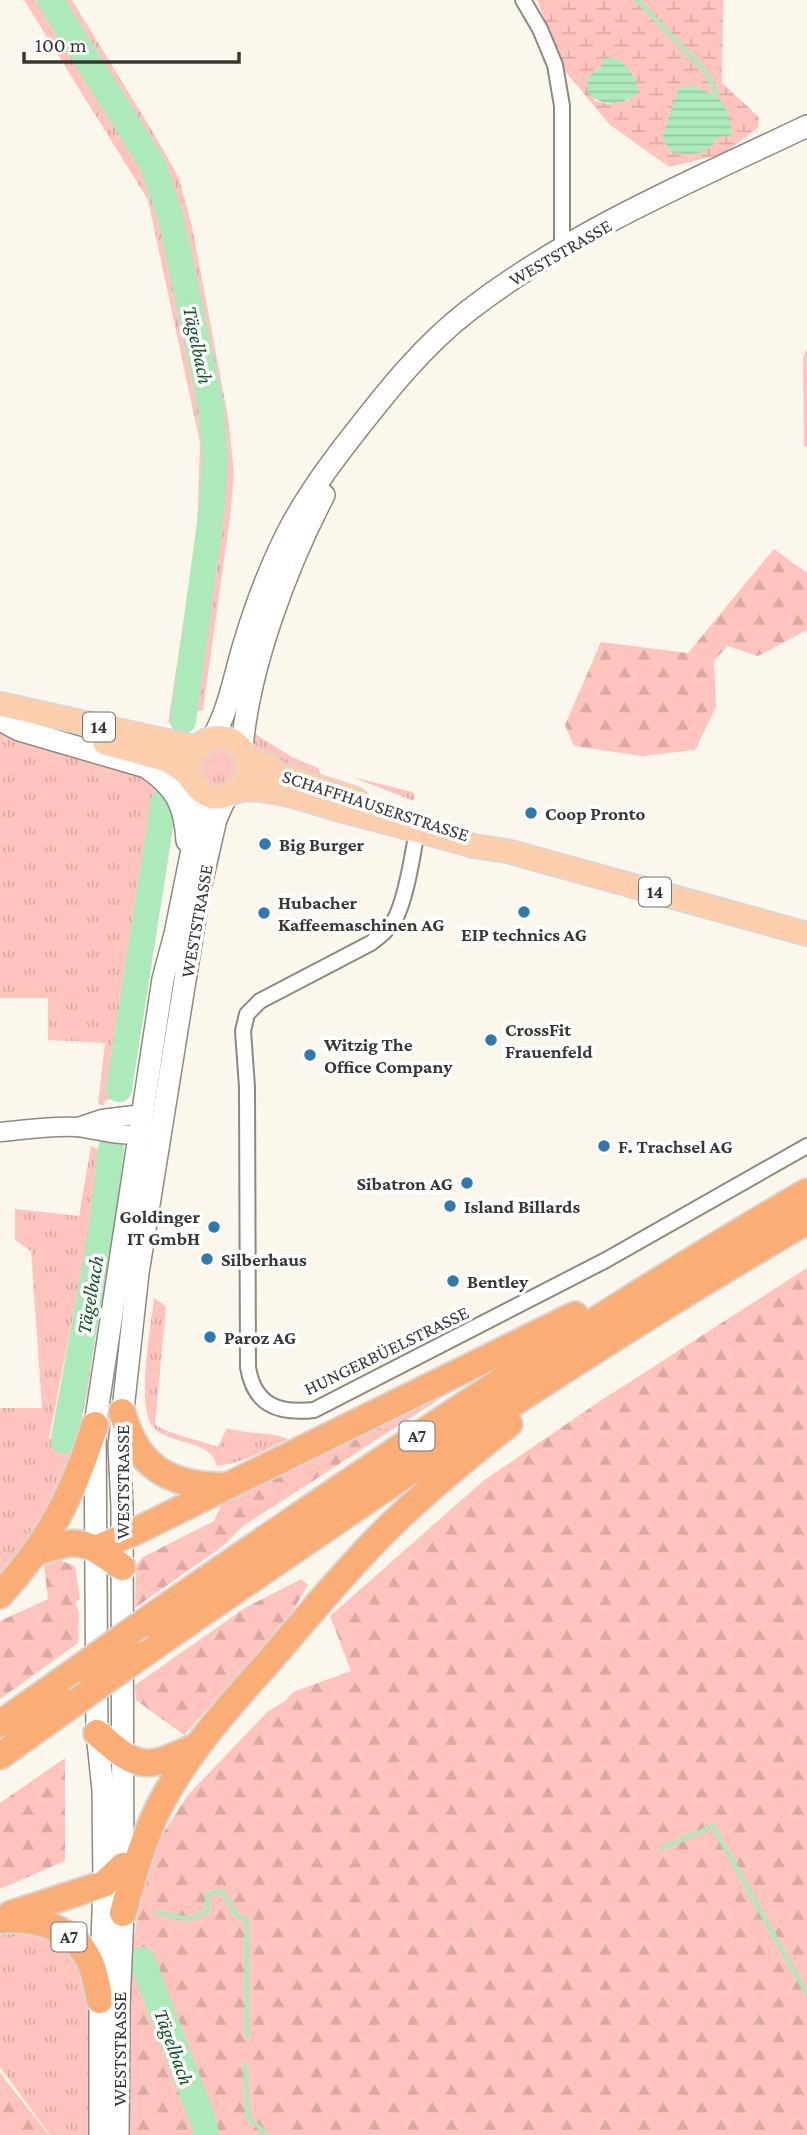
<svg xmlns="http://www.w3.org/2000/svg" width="807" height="2135" viewBox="0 0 807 2135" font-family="'Crimson Pro',serif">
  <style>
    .grass { fill: url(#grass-tufts) }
    .forest { fill: url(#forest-firs) }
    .wetland { fill: url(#wetland-marsh); fill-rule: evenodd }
    .water { fill: url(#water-rules) }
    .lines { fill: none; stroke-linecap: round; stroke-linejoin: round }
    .stream { stroke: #acebb9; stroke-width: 4.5 }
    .river { stroke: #acebb9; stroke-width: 26 }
    .minor-casing { stroke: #8e8a7f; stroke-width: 18 }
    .tertiary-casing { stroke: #8e8a7f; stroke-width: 21 }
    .secondary-casing { stroke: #8e8a7f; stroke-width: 24 }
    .primary-casing { stroke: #d7d7d6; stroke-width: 26 }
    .motorway-casing { stroke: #d7d7d6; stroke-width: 30 }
    .minor { stroke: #fff; stroke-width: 14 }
    .tertiary { stroke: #fff; stroke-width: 18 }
    .secondary { stroke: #fff; stroke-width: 21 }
    .primary { stroke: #fcceac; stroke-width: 23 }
    .motorway { stroke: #faad74; stroke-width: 26 }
    .motorway-bridge-casing { stroke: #d7d7d6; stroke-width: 30; stroke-linecap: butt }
    .motorway-bridge { stroke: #faad74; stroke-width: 26 }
    .poi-dot { fill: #3079ad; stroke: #fff; stroke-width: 2.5 }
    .labels { text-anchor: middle; stroke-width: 7; stroke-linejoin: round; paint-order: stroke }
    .shield { fill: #fff; stroke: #747370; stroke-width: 2 }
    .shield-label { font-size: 18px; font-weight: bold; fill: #393733 }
    .street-label { font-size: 19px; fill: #393733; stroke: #fff }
    .poi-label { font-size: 19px; font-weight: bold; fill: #393733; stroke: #fff; text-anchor: start }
    .water-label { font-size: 21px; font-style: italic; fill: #0f5427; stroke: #fff }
  </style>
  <defs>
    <pattern id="grass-tufts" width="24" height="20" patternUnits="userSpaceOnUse" patternTransform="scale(1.75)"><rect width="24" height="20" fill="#ffc4be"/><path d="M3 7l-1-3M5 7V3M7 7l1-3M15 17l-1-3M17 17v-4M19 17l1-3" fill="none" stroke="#dba9a4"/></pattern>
    <pattern id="forest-firs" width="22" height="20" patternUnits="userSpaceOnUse" patternTransform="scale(1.75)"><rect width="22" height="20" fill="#ffc4be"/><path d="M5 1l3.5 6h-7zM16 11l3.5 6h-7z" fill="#dba9a4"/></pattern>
    <pattern id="wetland-marsh" width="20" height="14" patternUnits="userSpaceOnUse" patternTransform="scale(1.75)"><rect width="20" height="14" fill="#ffc4be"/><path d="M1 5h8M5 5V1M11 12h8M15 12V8" fill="none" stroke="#dba9a4"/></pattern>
    <pattern id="water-rules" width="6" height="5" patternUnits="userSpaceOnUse" patternTransform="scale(1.75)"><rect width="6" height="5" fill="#acebb9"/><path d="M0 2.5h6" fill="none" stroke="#95caa0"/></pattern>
  </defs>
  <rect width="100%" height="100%" fill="#fcf7ec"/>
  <!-- grass -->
  <g class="grass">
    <path d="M24 0H72L154 134 179 178 192 227 228 417 234 473 230 517 203 710 198 711C192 724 181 725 168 723L197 533 200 443 148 200Z"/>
    <polygon points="0,731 140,777 154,784 159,795 104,1106 98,1104 105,1043 48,1040 48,998 0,998"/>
    <polygon points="252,732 292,757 318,768 325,782 261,758 251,742"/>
    <circle cx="220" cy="768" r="19"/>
    <polygon points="352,777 413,792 415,798 414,801"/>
    <polygon points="91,1146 98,1149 91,1225 49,1438 81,1442 61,1493 0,1585 0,1408 42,1408 31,1251 15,1240 15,1209 79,1216"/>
    <path d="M154 1298 166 1306 155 1425C175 1436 197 1439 218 1447L227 1428C247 1435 269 1431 288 1439 265 1450 243 1463 217 1466 211 1437 166 1447 151 1424 137 1402 151 1326 154 1298Z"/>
    <polygon points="0,1929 38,1929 72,1947 89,1973 91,2135 50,2135 0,2067"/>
  </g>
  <!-- forest -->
  <g class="forest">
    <polygon points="807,349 807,447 804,446 803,357"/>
    <polygon points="774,549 807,573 807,630 758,656 728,646 714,660 716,707 695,750 642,756 574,746 565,725 601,642 688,653"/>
    <polygon points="156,809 171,815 158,883 131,1086 127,1093 104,1101"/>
    <polygon points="100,1149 116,1155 114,1199 87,1395 76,1441 51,1436 91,1225"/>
    <polygon points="807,1268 807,2135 128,2135 130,1966 141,1891 160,1838 187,1796 267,1712 285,1701 293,1692 351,1671 330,1616 483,1481 597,1403"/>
    <polygon points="453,1387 455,1389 243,1526 223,1546 135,1608 136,1565 143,1557 214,1521 222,1503"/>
    <polygon points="54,1558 75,1566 80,1599 75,1603 79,1612 78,1643 0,1699 0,1621 48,1599 44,1564"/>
    <polygon points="301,1579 308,1585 287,1621 184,1735 136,1700 135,1685 245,1608"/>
    <polygon points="65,1758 65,1861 0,1889 0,1803"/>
    <polygon points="0,2072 4,2078 49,2135 0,2135"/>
  </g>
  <!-- wetland -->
  <path class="wetland" d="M537 0H723L722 83 759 117 758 128 723 154 669 167 610 125 565 71ZM599 69 629 100 609 104 595 101 588 76Z"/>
  <!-- water -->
  <g class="water">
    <path d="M605 58C626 57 633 75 640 92 622 105 603 110 587 91L588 76 599 69Z"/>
    <path d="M693 86C724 98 726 102 733 135L719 137C706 156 692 156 671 152L662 138 679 87Z"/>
  </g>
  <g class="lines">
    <!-- stream -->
    <g class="stream">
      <polyline points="637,0 707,73 717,95"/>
      <polyline points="663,1848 713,1826 807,1994"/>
      <polyline points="158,1913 189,1919 208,1911 207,1895 222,1891 237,1916 247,1920 247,2037"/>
      <polyline points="245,2065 248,2117 267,2135"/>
    </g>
    <!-- river -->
    <g class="river">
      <polyline points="50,0 153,165 171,218 211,407 215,458 212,508 183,721"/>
      <polyline points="119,1089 164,801"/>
      <polyline points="64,1441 102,1226 111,1149"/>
      <polyline points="142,1960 203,2120 206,2135"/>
    </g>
    <!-- minor casing -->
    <g class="minor-casing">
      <g id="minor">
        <polyline points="523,0 540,29 555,65 562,106 562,248"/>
        <path d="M417 830C413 854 406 899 395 919 389 929 380 936 371 943L260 1001 247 1014 243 1031 247 1087 248 1367C254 1405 278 1414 314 1410L606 1260 807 1146"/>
      </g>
    </g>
    <!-- tertiary casing -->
    <g class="tertiary-casing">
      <g id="tertiary">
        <polyline points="78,1127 102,1119 142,1114"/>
        <path d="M0 1132C25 1130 53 1125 78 1127 102 1130 125 1139 149 1132"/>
      </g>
    </g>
    <!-- secondary casing -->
    <g class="secondary-casing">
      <g id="secondary">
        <path d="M0 720 19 730 146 767C176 787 185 805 187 841"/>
        <path d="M212 739C229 710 234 677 244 644 256 604 271 564 291 526 309 493 330 464 353 435 388 390 423 346 468 311 570 232 692 181 807 126"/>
        <path d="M242 748C249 667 286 568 324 495"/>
        <polyline points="100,2135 100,2000 104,1884 103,1790 97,1733 95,1425 163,979 175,934 199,815 195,785"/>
        <polyline points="118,2135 119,2006 123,1913 122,1507 119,1446 138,1273 199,893 216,819 226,797"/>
      </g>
    </g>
    <!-- primary casing -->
    <g class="primary-casing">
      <g id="primary">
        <polyline points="0,704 198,748"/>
        <polyline points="105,743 167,760 191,776"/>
        <polyline points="247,755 279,774 356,799"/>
        <path d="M239 790C267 756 223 719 197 748 185 762 189 785 206 794 221 801 228 793 241 790 249 788 259 790 268 791 292 794 316 803 340 810 385 822 430 833 474 846L507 851 807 934"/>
      </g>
    </g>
    <!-- motorway casing -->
    <g class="motorway-casing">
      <g id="motorway">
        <path d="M122 1412C137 1467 169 1486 224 1486"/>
        <polyline points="96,1549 122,1538 575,1315"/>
        <path d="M35 1553C80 1537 83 1540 122 1567"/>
        <path d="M0 1595C50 1540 73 1495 95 1425"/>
        <path d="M140 1625C358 1474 578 1325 807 1192"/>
        <path d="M142 1655C360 1504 578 1354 807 1221"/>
        <polyline points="0,1724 78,1669"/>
        <path d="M97 1733C140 1772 147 1769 197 1746"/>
        <polyline points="0,1756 77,1701"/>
        <path d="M123 1913C133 1877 142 1841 159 1807 187 1752 230 1705 271 1659 308 1616 344 1572 384 1532 423 1493 466 1458 509 1424"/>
        <polyline points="11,1914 104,1884 123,1866"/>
        <path d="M0 1920C34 1916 75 1928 90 1962 95 1973 97 1988 100 2000"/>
      </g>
    </g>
    <!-- minor -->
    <use href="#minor" class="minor"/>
    <!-- tertiary -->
    <use href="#tertiary" class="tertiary"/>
    <!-- secondary -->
    <use href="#secondary" class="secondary"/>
    <!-- primary -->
    <use href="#primary" class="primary"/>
    <!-- motorway -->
    <use href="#motorway" class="motorway"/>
    <!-- motorway-bridge casing -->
    <g class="motorway-bridge-casing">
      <g id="motorway-bridge">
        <polyline points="78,1669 140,1625"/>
        <polyline points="77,1701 142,1655"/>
      </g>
    </g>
    <!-- motorway-bridge -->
    <use href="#motorway-bridge" class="motorway-bridge"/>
  </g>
  <!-- markers -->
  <g class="poi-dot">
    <circle cx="531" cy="813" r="7"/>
    <circle cx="265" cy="844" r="7"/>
    <circle cx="524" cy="912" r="7"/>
    <circle cx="264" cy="913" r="7"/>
    <circle cx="491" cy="1040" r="7"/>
    <circle cx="310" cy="1055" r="7"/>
    <circle cx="604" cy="1146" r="7"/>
    <circle cx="467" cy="1183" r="7"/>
    <circle cx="450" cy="1206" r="7"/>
    <circle cx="214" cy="1227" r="7"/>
    <circle cx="207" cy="1259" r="7"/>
    <circle cx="453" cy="1281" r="7"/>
    <circle cx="210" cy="1337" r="7"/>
  </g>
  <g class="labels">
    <!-- shield labels -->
    <g class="shield">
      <rect x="83" y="712.5" width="32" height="29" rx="5"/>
      <rect x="639" y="877.5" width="32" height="29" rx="5"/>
      <rect x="399.5" y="1421.5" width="35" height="29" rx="5"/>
      <rect x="51.5" y="1922.5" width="35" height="29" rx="5"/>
    </g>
    <g class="shield-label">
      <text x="99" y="733">14</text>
      <text x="655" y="898">14</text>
      <text x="417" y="1442">A7</text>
      <text x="69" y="1943">A7</text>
    </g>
    <!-- street labels -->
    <g class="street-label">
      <text transform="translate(560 252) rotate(-30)" y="7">WESTSTRASSE</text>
      <text transform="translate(376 805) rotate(18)" y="7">SCHAFFHAUSERSTRASSE</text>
      <text transform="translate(196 921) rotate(-80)" y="7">WESTSTRASSE</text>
      <text transform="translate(386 1350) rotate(-26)" y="7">HUNGERBÜELSTRASSE</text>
      <text transform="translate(122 1482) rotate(-90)" y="7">WESTSTRASSE</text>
      <text transform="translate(119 2049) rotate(-90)" y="7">WESTSTRASSE</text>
    </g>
    <!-- poi labels -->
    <g class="poi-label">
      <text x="545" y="820">Coop Pronto</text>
      <text x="279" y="851">Big Burger</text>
      <text x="278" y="909">Hubacher<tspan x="278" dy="22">Kaffeemaschinen AG</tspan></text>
      <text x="524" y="941" text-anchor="middle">EIP technics AG</text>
      <text x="505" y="1036">CrossFit<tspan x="505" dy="22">Frauenfeld</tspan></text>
      <text x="324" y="1051">Witzig The<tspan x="324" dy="22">Office Company</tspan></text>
      <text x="618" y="1153">F. Trachsel AG</text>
      <text x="453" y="1190" text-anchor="end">Sibatron AG</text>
      <text x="464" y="1213">Island Billards</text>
      <text x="200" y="1223" text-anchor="end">Goldinger<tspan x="200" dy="22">IT GmbH</tspan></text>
      <text x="221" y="1266">Silberhaus</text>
      <text x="467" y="1288">Bentley</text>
      <text x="224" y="1344">Paroz AG</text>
    </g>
    <!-- water labels -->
    <g class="water-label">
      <text transform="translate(198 345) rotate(78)" y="7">Tägelbach</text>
      <text transform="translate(90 1295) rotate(-80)" y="7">Tägelbach</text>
      <text transform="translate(174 2047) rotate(70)" y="7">Tägelbach</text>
    </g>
  </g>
  <!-- scale -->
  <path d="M24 52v10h215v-10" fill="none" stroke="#393733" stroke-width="3.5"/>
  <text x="35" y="52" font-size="21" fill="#393733" stroke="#ffffff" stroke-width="5" paint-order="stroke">100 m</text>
</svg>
